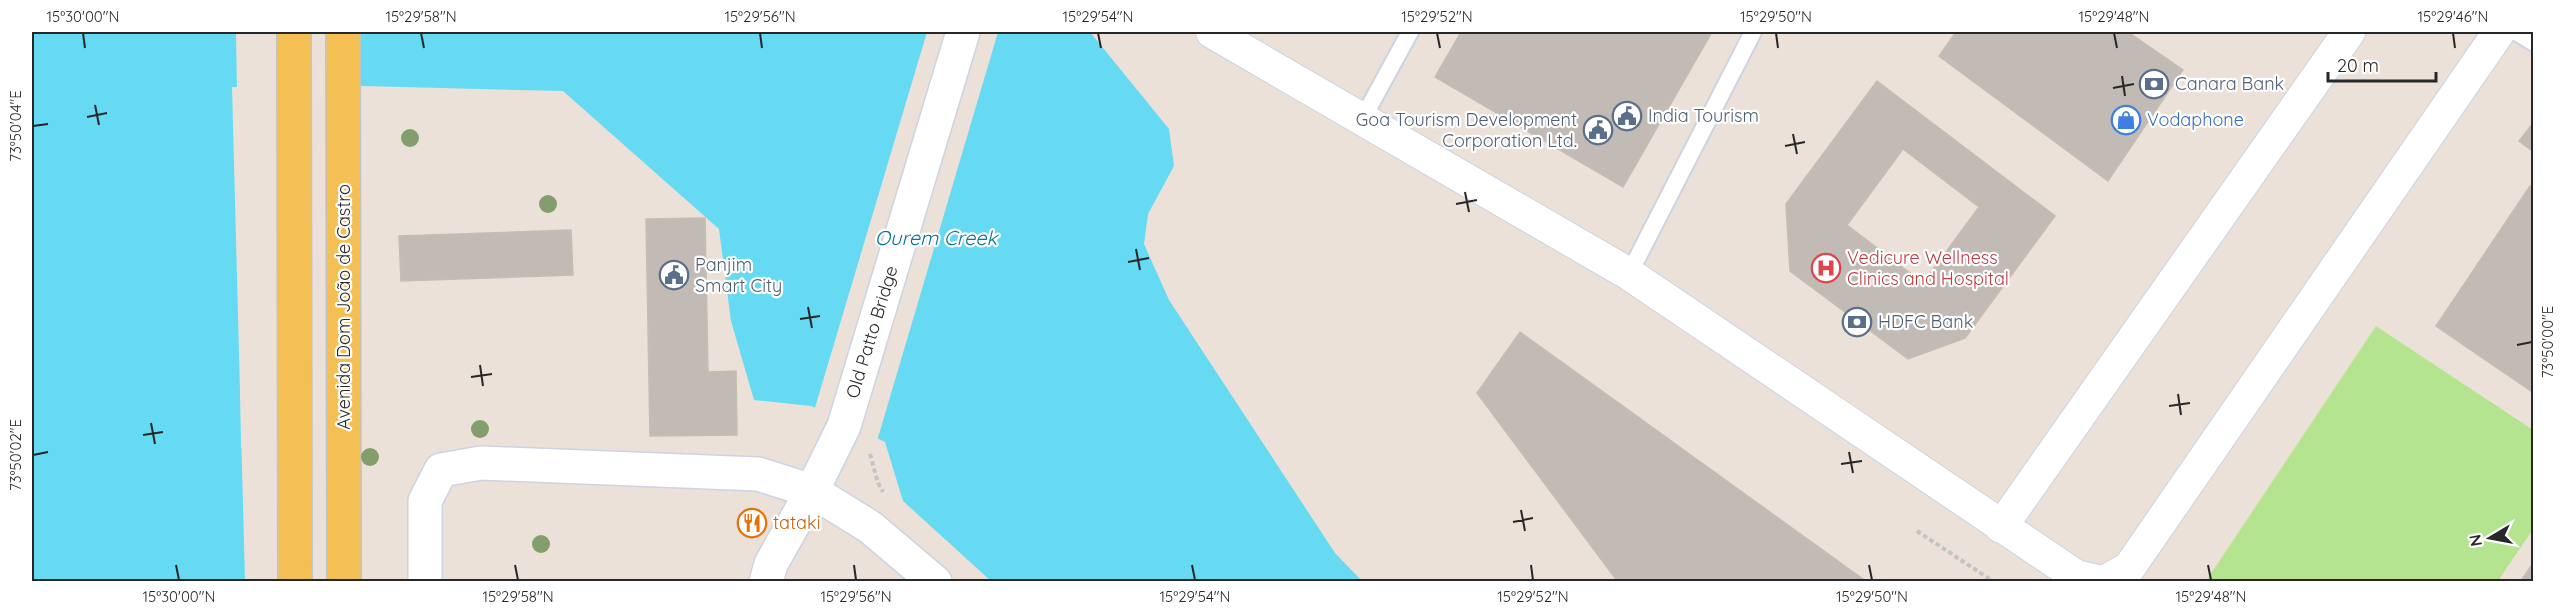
<svg xmlns="http://www.w3.org/2000/svg" width="2565" height="613" viewBox="0 0 2565 613" font-family="Quicksand,sans-serif">
  <style>
    .green { fill: #b5e491 }
    .water { fill: #65daf2 }
    .pier { fill: #ebe1d8 }
    .building { fill: #c2bbb5; stroke: #c6bdb2; stroke-width: 1.5; fill-rule: evenodd }
    .lines { fill: none; stroke-linecap: round; stroke-linejoin: round }
    .service-casing { stroke: #cdd3e1; stroke-width: 20 }
    .minor-casing { stroke: #cdd3e1; stroke-width: 34 }
    .tertiary-casing { stroke: #cdd3e1; stroke-width: 36 }
    .secondary-casing { stroke: #cdd3e1; stroke-width: 36 }
    .primary-casing { stroke: #c3c3c3; stroke-width: 36 }
    .path { stroke: #c3c3c3; stroke-width: 4; stroke-dasharray: 4.5 3; stroke-linecap: butt }
    .service { stroke: #fff; stroke-width: 16 }
    .minor { stroke: #fff; stroke-width: 32 }
    .tertiary { stroke: #fff; stroke-width: 33 }
    .secondary { stroke: #fff; stroke-width: 33 }
    .primary { stroke: #f5c053; stroke-width: 33 }
    .tree { fill: #839d6d }
    .ticks { fill: none; stroke: #272727; stroke-width: 2 }
    .labels { text-anchor: middle; stroke-width: 4.5; stroke-linejoin: round; paint-order: stroke }
    .service-label { font-size: 18px; fill: #4e5e75; stroke: #fff; text-anchor: start }
    .shop-label { font-size: 18px; fill: #366cbe; stroke: #fff; text-anchor: start }
    .health-label { font-size: 18px; fill: #be3a42; stroke: #fff; text-anchor: start }
    .street-label { font-size: 18px; fill: #272727; stroke: #fff }
    .food-label { font-size: 18px; fill: #c56008; stroke: #fff; text-anchor: start }
    .water-label { font-size: 20px; font-style: italic; fill: #08769a; stroke: #fff }
    .neatline { fill: none; stroke: #272727; stroke-width: 2 }
    .ticks-label { font-size: 15px; text-anchor: middle; fill: #272727 }
  </style>
  <rect width="100%" height="100%" fill="#ebe1d8"/>
  <!-- green -->
  <polygon class="green" points="2376,326 2533,430 2533,529 2498,581 2206,581"/>
  <!-- water -->
  <polygon class="water" points="32,32 1090,32 1169,129 1174,166 1148,214 1144,244 1169,300 1335,553 1362,581 991,581 903,501 885,442 811,406 754,400 731,321 719,229 563,91 363,86 232,87 245,581 32,581"/>
  <!-- pier -->
  <g class="pier">
    <polygon points="236,32 361,32 361,89 237,90"/>
    <polygon points="927,32 998,32 877,441 814,411"/>
    <polygon points="238,206 245,448 241,448"/>
  </g>
  <!-- building -->
  <g class="building">
    <polygon points="1461,32 1712,32 1623,187 1435,77"/>
    <polygon points="1956,32 2128,32 2183,70 2108,181 1939,56"/>
    <path d="M1877 81 2055 216 1965 338 1908 359 1790 271 1786 204ZM1903 149 1979 207 1923 283 1847 225Z"/>
    <polygon points="2534,122 2534,152 2519,141"/>
    <polygon points="2530,186 2534,188 2534,393 2436,326"/>
    <polygon points="705,218 708,372 736,371 737,435 650,436 646,219"/>
    <polygon points="571,230 573,275 401,281 399,236"/>
    <polygon points="1520,332 1867,582 1618,582 1477,393"/>
    <polygon points="2534,562 2534,582 2520,582"/>
  </g>
  <g class="lines">
    <!-- service casing -->
    <g class="service-casing">
      <g id="service">
        <polyline points="2516,32 2534,43"/>
        <polyline points="1363,118 1410,32"/>
        <polyline points="1629,274 1753,32"/>
      </g>
    </g>
    <!-- minor casing -->
    <g class="minor-casing">
      <g id="minor">
        <polyline points="1212,32 1629,274 2076,576 2102,582"/>
        <polyline points="2001,527 2349,32"/>
        <polyline points="2104,582 2129,568 2499,32"/>
      </g>
    </g>
    <!-- tertiary casing -->
    <g class="tertiary-casing">
      <polyline id="tertiary" points="425,582 425,501 441,470 481,463 758,474 812,491 771,564 766,582"/>
    </g>
    <!-- secondary casing -->
    <g class="secondary-casing">
      <polyline id="secondary" points="935,582 870,527 812,491 844,426 963,32"/>
    </g>
    <!-- primary casing -->
    <g class="primary-casing">
      <g id="primary">
        <polyline points="294,32 295,582"/>
        <polyline points="343,32 344,582"/>
      </g>
    </g>
    <!-- path -->
    <g class="path">
      <polyline points="870,454 878,483 883,492"/>
      <polyline points="1917,531 1994,582"/>
    </g>
    <!-- service -->
    <use href="#service" class="service"/>
    <!-- minor -->
    <use href="#minor" class="minor"/>
    <!-- tertiary -->
    <use href="#tertiary" class="tertiary"/>
    <!-- secondary -->
    <use href="#secondary" class="secondary"/>
    <!-- primary -->
    <use href="#primary" class="primary"/>
  </g>
  <!-- trees -->
  <g class="tree">
    <circle cx="410" cy="138" r="9"/>
    <circle cx="548" cy="204" r="9"/>
    <circle cx="480" cy="429" r="9"/>
    <circle cx="370" cy="457" r="9"/>
    <circle cx="541" cy="544" r="9"/>
  </g>
  <!-- ticks -->
  <path class="ticks" d="M83 33 85 48M421 33 424 48M760 33 762 48M1098 33 1101 48M1437 33 1440 48M1776 33 1778 48M2114 33 2117 48M2453 33 2455 48M2122 76 2125 96M2113 88 2134 84M95 105 99 125M87 117 107 113M33 126 48 124M1793 134 1797 154M1785 146 1805 142M1465 192 1469 212M1456 204 1477 200M1136 249 1140 270M1128 262 1149 258M808 307 812 328M800 319 820 316M2517 345 2532 342M480 365 483 386M471 377 492 374M2178 394 2181 415M2169 406 2190 403M151 423 155 444M143 435 163 432M1849 452 1853 473M33 455 48 452M1841 464 1862 461M1521 510 1525 531M1513 522 1533 518M176 565 179 580M515 565 518 580M854 565 856 580M1192 565 1195 580M1531 565 1533 580M1869 565 1872 580M2208 565 2211 580"/>
  <!-- icons -->
  <defs>
    <g id="bank-ring" transform="scale(1.5)"><circle r="9.5" fill="#fff" stroke="#5c6f8a" stroke-width="1.5"/><path d="M-6-4H6V4H-6ZM0-2.3a2.3 2.3 0 1 0 0 4.6a2.3 2.3 0 1 0 0-4.6Z" fill="#5c6f8a"/></g>
    <g id="civic-ring" transform="scale(1.5)"><circle r="9.5" fill="#fff" stroke="#5c6f8a" stroke-width="1.5"/><path d="M-.6-6.5H3V-4.5H.6V-3L4-1V1h2V6H-6V1h2V-1L-.6-3ZM-1.2 2.5V6h2.4V2.5Z" fill="#5c6f8a"/></g>
    <g id="shop-ring" transform="scale(1.5)"><circle r="9.5" fill="#fff" stroke="#3f7fe0" stroke-width="1.5"/><path d="M-5-2.5h2.3a2.7 3.5 0 0 1 5.4 0H5L5.5 6h-11ZM-1.5-2.5h3a1.5 2.3 0 0 0-3 0Z" fill="#3f7fe0"/></g>
    <g id="hospital-ring" transform="scale(1.5)"><circle r="9.5" fill="#fff" stroke="#e0444e" stroke-width="1.5"/><path d="M-5-5h3v3.5h4V-5h3V5h-3V1.5h-4V5h-3Z" fill="#e0444e"/></g>
    <g id="restaurant-ring" transform="scale(1.5)"><circle r="9.5" fill="#fff" stroke="#e8710a" stroke-width="1.5"/><path d="M-5-6h1v4h1v-4h1v4h1v-4h1v5L-1.5 .5V6h-2V.5L-5-1ZM5-6V6H3V1.5H1.5Q1.5-4 5-6Z" fill="#e8710a"/></g>
  </defs>
  <g fill-rule="evenodd">
    <use href="#bank-ring" x="2154" y="84"/>
    <use href="#civic-ring" x="1627" y="116"/>
    <use href="#shop-ring" x="2126" y="120"/>
    <use href="#civic-ring" x="1598" y="130"/>
    <use href="#hospital-ring" x="1826" y="268"/>
    <use href="#civic-ring" x="674" y="275"/>
    <use href="#bank-ring" x="1857" y="322"/>
    <use href="#restaurant-ring" x="752" y="523"/>
  </g>
  <g class="labels">
    <!-- service labels -->
    <g class="service-label">
      <text x="2175" y="90">Canara Bank</text>
      <text x="1648" y="122">India Tourism</text>
      <text x="1577" y="126" text-anchor="end">Goa Tourism Development<tspan x="1577" dy="21">Corporation Ltd.</tspan></text>
      <text x="695" y="271">Panjim<tspan x="695" dy="21">Smart City</tspan></text>
      <text x="1878" y="328">HDFC Bank</text>
    </g>
    <!-- shop labels -->
    <g class="shop-label">
      <text x="2147" y="126">Vodaphone</text>
    </g>
    <!-- health labels -->
    <g class="health-label">
      <text x="1847" y="264">Vedicure Wellness<tspan x="1847" dy="21">Clinics and Hospital</tspan></text>
    </g>
    <!-- street labels -->
    <g class="street-label">
      <text transform="translate(344 307) rotate(-90)" y="6">Avenida Dom João de Castro</text>
      <text transform="translate(872 332) rotate(-73)" y="6">Old Patto Bridge</text>
    </g>
    <!-- food labels -->
    <g class="food-label">
      <text x="773" y="529">tataki</text>
    </g>
    <!-- water labels -->
    <g class="water-label">
      <text x="936" y="245">Ourem Creek</text>
    </g>
  </g>
  <!-- border -->
  <rect width="2565" height="613" fill="none" stroke="#ffffff" stroke-width="66"/>
  <!-- north arrow -->
  <g transform="translate(2490 538) rotate(260)" stroke="#ffffff" stroke-width="4.5" paint-order="stroke">
  <path d="M0-4.5L10 22L0 15L-10 22Z" fill="#272727"/>
  <text y="-9" font-size="16" font-weight="bold" text-anchor="middle" fill="#272727">N</text>
  </g>
  <!-- scale -->
  <path d="M2328 72v9h108v-9" fill="none" stroke="#272727" stroke-width="3"/>
  <text x="2337" y="72" font-size="18" fill="#272727" stroke="#ffffff" stroke-width="4.5" paint-order="stroke">20 m</text>
  <rect x="33" y="33" width="2499" height="547" class="neatline"/>
  <g class="ticks-label">
    <text x="83" y="22">15°30'00"N</text>
    <text x="421" y="22">15°29'58"N</text>
    <text x="760" y="22">15°29'56"N</text>
    <text x="1098" y="22">15°29'54"N</text>
    <text x="1437" y="22">15°29'52"N</text>
    <text x="1776" y="22">15°29'50"N</text>
    <text x="2114" y="22">15°29'48"N</text>
    <text x="2453" y="22">15°29'46"N</text>
    <text transform="translate(16 126) rotate(-90)" y="5">73°50'04"E</text>
    <text transform="translate(2548 342) rotate(-90)" y="5">73°50'00"E</text>
    <text transform="translate(16 455) rotate(-90)" y="5">73°50'02"E</text>
    <text x="179" y="602">15°30'00"N</text>
    <text x="518" y="602">15°29'58"N</text>
    <text x="856" y="602">15°29'56"N</text>
    <text x="1195" y="602">15°29'54"N</text>
    <text x="1533" y="602">15°29'52"N</text>
    <text x="1872" y="602">15°29'50"N</text>
    <text x="2211" y="602">15°29'48"N</text>
  </g>
</svg>
